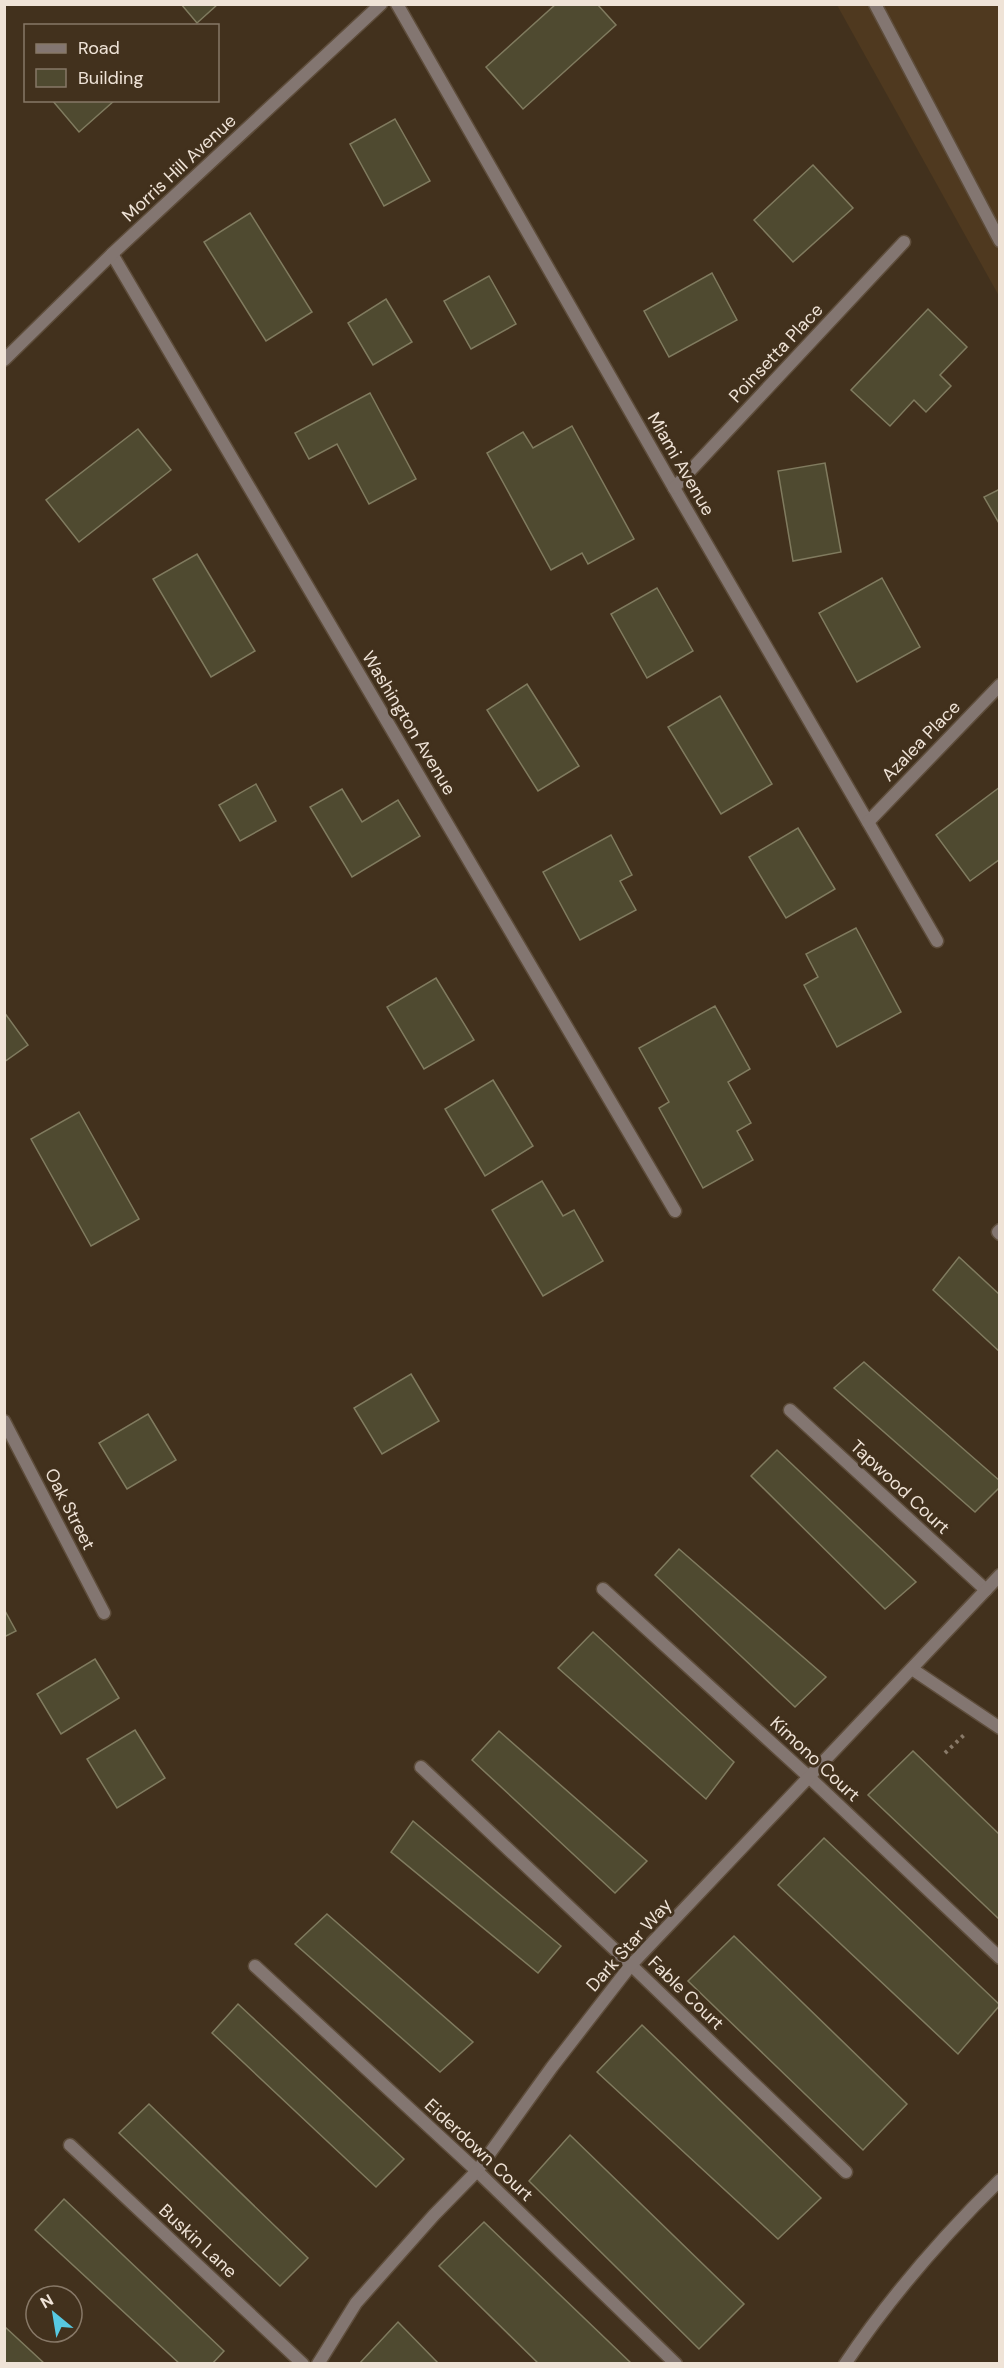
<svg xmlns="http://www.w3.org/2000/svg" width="1004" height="2368" viewBox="0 0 1004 2368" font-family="'DM Sans',sans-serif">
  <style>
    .built { fill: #4f391f }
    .building { fill: #4f4a30; stroke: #807b5f; stroke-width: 1.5 }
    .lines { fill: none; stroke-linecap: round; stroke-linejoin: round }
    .minor-casing { stroke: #5e4d3b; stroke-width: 15 }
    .path { stroke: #897a69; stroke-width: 4; stroke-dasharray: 3 4.5; stroke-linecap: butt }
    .minor { stroke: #837671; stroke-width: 12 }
    .labels { text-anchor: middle; stroke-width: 6; stroke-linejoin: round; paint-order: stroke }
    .street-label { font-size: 18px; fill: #efe3d7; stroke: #42311d }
  </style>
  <rect width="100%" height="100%" fill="#42311d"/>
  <!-- built -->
  <polygon class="built" points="837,5 999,5 999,296"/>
  <!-- building -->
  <g class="building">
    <polygon points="181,4 218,4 197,23"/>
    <polygon points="556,4 597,4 616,25 523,109 486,67"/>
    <polygon points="52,100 115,100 79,132"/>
    <polygon points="395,119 430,181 384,206 350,144"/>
    <polygon points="813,165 853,208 793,262 754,220"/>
    <polygon points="250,213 312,312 266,341 204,242"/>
    <polygon points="712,273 737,320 669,357 644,311"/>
    <polygon points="489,276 516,324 471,349 444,301"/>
    <polygon points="386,299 412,342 373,365 348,323"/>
    <polygon points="928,309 967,347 940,375 951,386 926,412 914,400 890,426 851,390"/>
    <polygon points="370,393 416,479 369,504 337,444 309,459 295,433"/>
    <polygon points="572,426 634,539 588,564 582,553 551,570 487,453 523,432 533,448"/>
    <polygon points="138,429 171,470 79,542 46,500"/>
    <polygon points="825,463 841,552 793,561 778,471"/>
    <polygon points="1000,489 1000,525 984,497"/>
    <polygon points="197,554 255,651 211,677 153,579"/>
    <polygon points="882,578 920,647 857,682 819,613"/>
    <polygon points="657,588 693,651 647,678 611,614"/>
    <polygon points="527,684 579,766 538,791 487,710"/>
    <polygon points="720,696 772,784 721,814 668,727"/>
    <polygon points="256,784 276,821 240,841 219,805"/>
    <polygon points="1000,787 1000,859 970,881 936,835"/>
    <polygon points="342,789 362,822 398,800 420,836 352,877 310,807"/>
    <polygon points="798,828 835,889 786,918 749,857"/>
    <polygon points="611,835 632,875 620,881 636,910 580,940 543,872"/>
    <polygon points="856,928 901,1012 837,1047 804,985 818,977 806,954"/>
    <polygon points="436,978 474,1040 424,1069 387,1007"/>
    <polygon points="715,1006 750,1069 728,1082 751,1123 737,1131 753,1160 703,1188 659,1108 669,1102 639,1048"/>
    <polygon points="4,1012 28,1045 4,1062"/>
    <polygon points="493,1080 533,1146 485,1176 445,1109"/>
    <polygon points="79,1112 139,1219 91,1246 31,1139"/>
    <polygon points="542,1181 563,1216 574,1210 603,1261 543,1296 492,1210"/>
    <polygon points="959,1257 1000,1295 1000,1352 933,1290"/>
    <polygon points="864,1362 1000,1481 1000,1487 975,1512 834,1388"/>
    <polygon points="411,1374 439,1421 382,1454 354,1408"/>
    <polygon points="148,1414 176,1460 127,1489 99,1443"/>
    <polygon points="777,1450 916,1582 885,1609 751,1476"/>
    <polygon points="679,1549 826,1677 795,1707 655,1575"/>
    <polygon points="4,1609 16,1631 4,1637"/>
    <polygon points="593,1632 734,1762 706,1799 558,1668"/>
    <polygon points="95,1659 119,1698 61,1734 37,1694"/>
    <polygon points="135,1730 165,1778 117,1808 87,1759"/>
    <polygon points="499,1731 647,1861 615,1893 472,1760"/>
    <polygon points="913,1751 1000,1835 1000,1920 868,1795"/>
    <polygon points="413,1821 561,1946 538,1973 391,1852"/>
    <polygon points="824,1838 1000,2005 958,2054 778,1885"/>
    <polygon points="327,1914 473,2042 440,2072 295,1944"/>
    <polygon points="734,1936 907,2104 863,2150 688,1981"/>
    <polygon points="238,2004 404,2159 376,2187 212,2033"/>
    <polygon points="642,2025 821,2198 778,2239 597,2072"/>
    <polygon points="149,2104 308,2258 280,2286 119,2133"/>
    <polygon points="570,2135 744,2304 699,2349 529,2181"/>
    <polygon points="64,2199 224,2351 212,2364 180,2364 35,2230"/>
    <polygon points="484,2222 632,2364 539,2364 439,2266"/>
    <polygon points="398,2322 439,2364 359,2364"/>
    <polygon points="4,2326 45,2364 4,2364"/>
  </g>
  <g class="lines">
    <!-- minor casing -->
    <g class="minor-casing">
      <g id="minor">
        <polyline points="397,4 674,488 937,941"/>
        <polyline points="875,4 1000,241"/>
        <polyline points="112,254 675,1211"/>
        <polyline points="4,360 112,254 381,4"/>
        <polyline points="674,488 904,242"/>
        <polyline points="868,822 1000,685"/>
        <polyline points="1000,1230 998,1232 1000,1234"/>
        <polyline points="790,1410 986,1590"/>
        <polyline points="4,1421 104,1613"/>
        <polyline points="603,1589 810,1778 1000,1958"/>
        <polyline points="912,1669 1000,1728"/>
        <polyline points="421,1767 631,1965 846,2172"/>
        <polyline points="255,1966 477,2171 676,2364"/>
        <polyline points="70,2145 303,2364"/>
        <polyline points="318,2364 356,2303 434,2215 477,2171 552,2067 631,1965 1000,1575"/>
        <path d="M845 2364C890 2297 943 2236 1000 2180"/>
      </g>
    </g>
    <!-- path -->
    <polyline class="path" points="945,1753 964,1735"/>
    <!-- minor -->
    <use href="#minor" class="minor"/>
  </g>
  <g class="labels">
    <!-- street labels -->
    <g class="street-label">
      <text transform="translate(179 168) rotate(-43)" y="6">Morris Hill Avenue</text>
      <text transform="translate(776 353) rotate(-47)" y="6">Poinsetta Place</text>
      <text transform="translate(681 464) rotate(60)" y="6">Miami Avenue</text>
      <text transform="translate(409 723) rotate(59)" y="6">Washington Avenue</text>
      <text transform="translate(921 741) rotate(-46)" y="6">Azalea Place</text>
      <text transform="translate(900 1487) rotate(43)" y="6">Tapwood Court</text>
      <text transform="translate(70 1509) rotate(63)" y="6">Oak Street</text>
      <text transform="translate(815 1759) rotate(43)" y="6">Kimono Court</text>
      <text transform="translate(629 1945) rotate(-48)" y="6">Dark Star Way</text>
      <text transform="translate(686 1993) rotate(44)" y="6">Fable Court</text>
      <text transform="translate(479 2150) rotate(43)" y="6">Eiderdown Court</text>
      <text transform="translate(198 2241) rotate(43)" y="6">Buskin Lane</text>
    </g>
  </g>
  <!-- border -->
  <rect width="1004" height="2368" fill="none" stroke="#efe3d7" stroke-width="12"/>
  <!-- legend -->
  <rect x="24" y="24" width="195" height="78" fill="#42311d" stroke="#877867" stroke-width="1.5"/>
  <rect x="36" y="44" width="30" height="9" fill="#837671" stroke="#877867" stroke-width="1.5"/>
  <text x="78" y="54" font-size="18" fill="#efe3d7">Road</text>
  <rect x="36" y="69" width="30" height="18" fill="#4f4a30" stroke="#877867" stroke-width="1.5"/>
  <text x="78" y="84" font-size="18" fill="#efe3d7">Building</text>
  <!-- north arrow -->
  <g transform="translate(54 2314) rotate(330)"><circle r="28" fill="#42311d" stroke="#877867" stroke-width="1.5"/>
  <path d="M0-4.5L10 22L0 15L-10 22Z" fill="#57c9e2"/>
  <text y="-9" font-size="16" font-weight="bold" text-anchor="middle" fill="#efe3d7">N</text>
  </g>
</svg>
